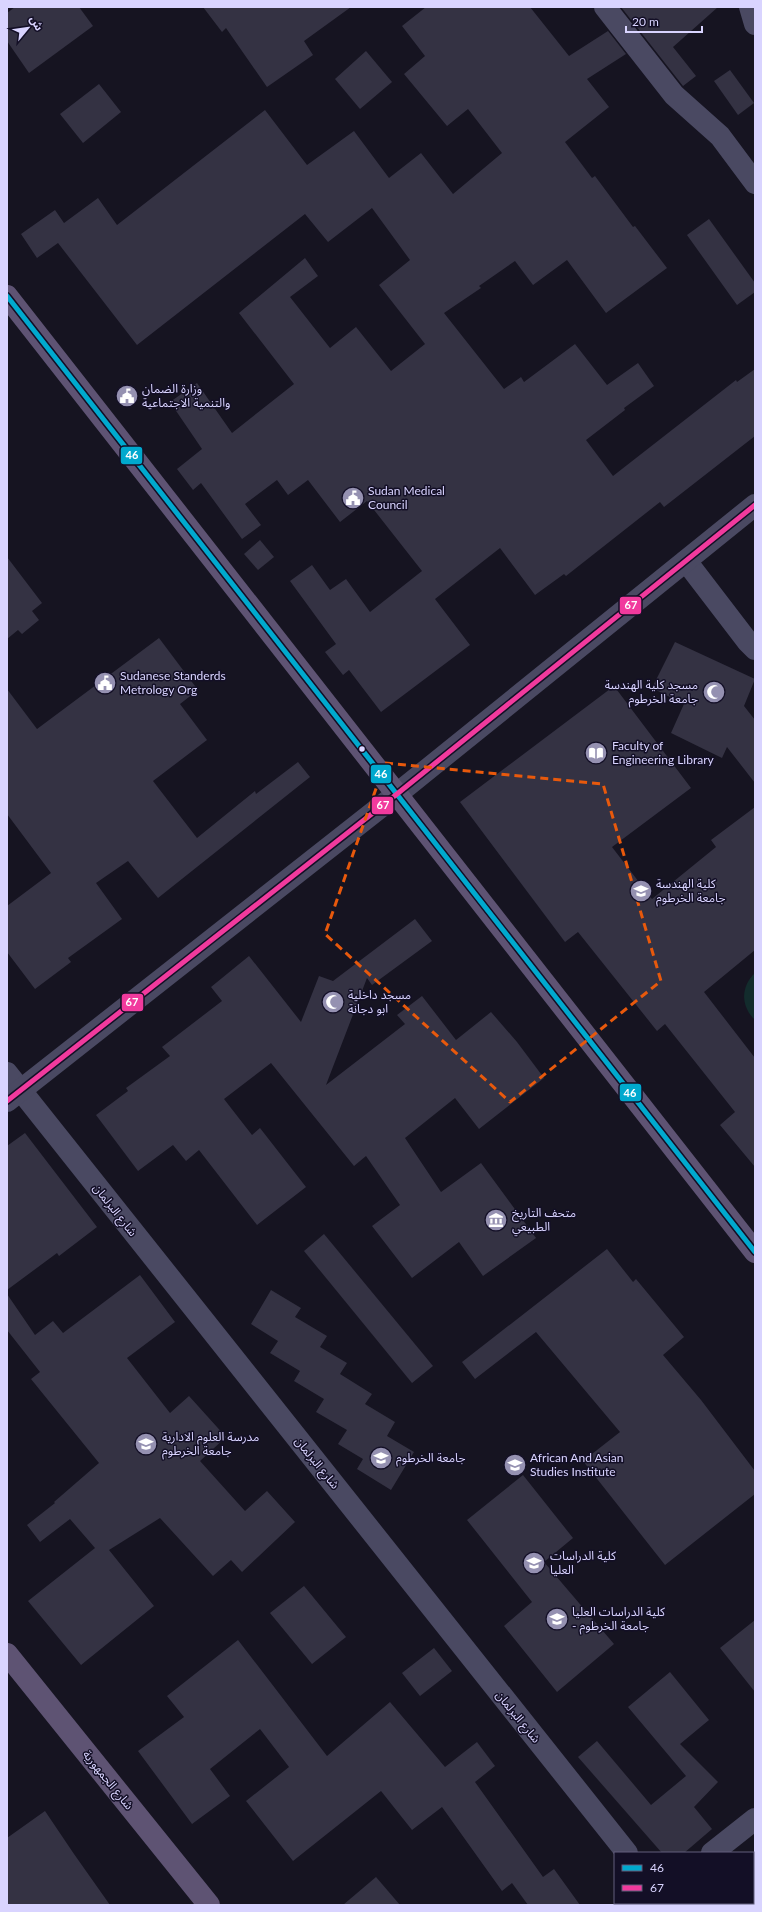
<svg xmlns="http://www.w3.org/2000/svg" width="762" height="1912" viewBox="0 0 762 1912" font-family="Lato,'Noto Sans Arabic',sans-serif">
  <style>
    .green { fill: #132c2d }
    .building { fill: #343243 }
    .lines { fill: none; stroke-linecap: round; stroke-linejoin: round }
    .minor { stroke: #4a4962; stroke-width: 22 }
    .major { stroke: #5e5373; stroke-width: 22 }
    .bus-1-casing { stroke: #130f26; stroke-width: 8 }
    .bus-2-casing { stroke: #130f26; stroke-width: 8 }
    .bus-1 { stroke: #00a9ce; stroke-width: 5 }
    .bus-2 { stroke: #f13a9d; stroke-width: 5 }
    .marked { fill: none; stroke: #e8590c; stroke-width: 3; stroke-dasharray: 8 5; stroke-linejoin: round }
    .bus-dot { fill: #d9d4ff; stroke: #130f26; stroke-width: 1.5 }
    .labels { text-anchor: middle; stroke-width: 3; stroke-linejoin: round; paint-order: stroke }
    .poi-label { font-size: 12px; fill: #d9d4ff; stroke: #130f26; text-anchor: start }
    .street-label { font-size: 12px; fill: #d9d4ff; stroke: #130f26 }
    .line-badge { stroke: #130f26; stroke-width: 1.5 }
    .badge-label { font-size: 11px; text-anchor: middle; font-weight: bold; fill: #fff }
  </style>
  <rect width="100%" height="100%" fill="#161421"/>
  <!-- green -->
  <path class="green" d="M755 973V1020C740 1006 741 986 755 973Z"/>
  <!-- building -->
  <g class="building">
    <polygon points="15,7 79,7 93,26 29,73 7,41 7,13"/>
    <polygon points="203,7 351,7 304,41 313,55 267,87 226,28 222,32"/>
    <polygon points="426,7 530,7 569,56 608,31 626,54 587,79 609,107 565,142 592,178 595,176 633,227 635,226 667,268 606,313 567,260 533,285 515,261 479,286 481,288 444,313 504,389 521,377 524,382 575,344 607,385 638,363 654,386 624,408 625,410 586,440 613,476 736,380 737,382 755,369 755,436 664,507 660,502 566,576 564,574 535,595 500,548 435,599 470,645 381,712 349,670 343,675 325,652 336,644 290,581 312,565 330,590 346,579 370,612 422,571 367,501 340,522 308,480 288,495 277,480 245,504 261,525 242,539 201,483 193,490 177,469 202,449 170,402 197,383 232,433 294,384 239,313 305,258 318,276 290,297 330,348 356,327 391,371 425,344 379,285 410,260 372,208 328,242 305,214 137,345 58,243 37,258 21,234 55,210 64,223 98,198 117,225 265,110 307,165 354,131 389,178 421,153 453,194 502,153 468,109 447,126 404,74 425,56 402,26"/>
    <polygon points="621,7 718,7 673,47 696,76 683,86"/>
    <polygon points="366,51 392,82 360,109 335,79"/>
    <polygon points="730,70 754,103 738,115 714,81"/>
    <polygon points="99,84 121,112 83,143 60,114"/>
    <polygon points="709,219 755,283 755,292 737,305 687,235"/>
    <polygon points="260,540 274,557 258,570 244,554"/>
    <polygon points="7,557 42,603 32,611 39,620 22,634 18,630 7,639"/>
    <polygon points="159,638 198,690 180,704 207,740 153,781 197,838 255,791 256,794 298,762 310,777 158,898 128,861 96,883 122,919 68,958 71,962 35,989 7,952 7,906 51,873 7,814 7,689 37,729"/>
    <polygon points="675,642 755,679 744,706 755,720 755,783 727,747 722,758 671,733 684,704 652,688"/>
    <polygon points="614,686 691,788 612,847 652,899 716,847 711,840 755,807 755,950 704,992 755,1058 755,1167 720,1125 735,1112 665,1024 657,1031 578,932 565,942 460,802"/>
    <polygon points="415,919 432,941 372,985 367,978 326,1085 405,1024 397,1015 422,996 456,1040 491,1012 517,1042 544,1078 479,1129 455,1098 405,1138 441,1192 481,1163 536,1238 483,1276 459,1242 412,1278 372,1226 400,1205 366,1156 354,1166 271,1063 224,1099 252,1135 260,1128 306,1187 257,1225 199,1150 186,1161 173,1145 138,1171 96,1115 128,1091 126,1088 170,1056 162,1047 222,1001 211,987 249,956 301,1022 319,976 333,981"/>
    <polygon points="25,1133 97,1227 59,1256 57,1253 7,1290 7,1146"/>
    <polygon points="324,1234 433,1366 412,1383 304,1251"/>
    <polygon points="607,1249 633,1282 636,1279 684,1337 663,1355 701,1400 755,1471 755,1494 665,1565 583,1461 620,1432 536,1332 475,1379 462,1362"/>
    <polygon points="140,1275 175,1322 127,1358 170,1413 189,1396 226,1437 200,1461 245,1511 267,1491 295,1522 242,1572 231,1560 213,1576 160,1518 109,1550 154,1606 81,1665 28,1601 95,1548 70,1519 40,1542 27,1525 55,1503 54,1502 99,1463 31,1379 40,1372 7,1330 7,1294 35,1335 53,1321 63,1333"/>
    <polygon points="271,1290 301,1308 295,1317 327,1336 320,1347 347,1363 340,1374 372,1394 365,1404 395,1422 387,1436 414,1452 391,1490 357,1469 363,1459 338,1444 347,1430 316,1412 324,1399 294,1381 300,1371 270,1353 278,1341 251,1324"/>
    <polygon points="523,1475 573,1538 544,1562 614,1644 557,1692 504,1626 532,1602 467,1520"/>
    <polygon points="304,1586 346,1637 312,1664 270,1613"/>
    <polygon points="755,1620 755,1692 720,1648"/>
    <polygon points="238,1640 327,1756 390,1702 445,1767 477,1742 495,1766 475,1782 543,1877 554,1869 580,1905 528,1905 512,1883 502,1891 442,1807 412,1830 381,1791 293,1861 246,1801 289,1767 260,1729 210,1769 230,1796 192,1824 138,1751 184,1717 167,1696"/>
    <polygon points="434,1648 452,1671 420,1696 402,1673"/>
    <polygon points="670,1672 709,1720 680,1744 718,1782 694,1807 712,1829 684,1853 662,1853 578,1757 597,1741 651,1805 686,1776 628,1707"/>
    <polygon points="45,1811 74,1854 110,1905 7,1905 7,1838"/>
    <polygon points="376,1877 400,1905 343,1905"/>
  </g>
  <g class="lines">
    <!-- minor -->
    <g class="minor">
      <polyline points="605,7 674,95 720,136 755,183"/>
      <polyline points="750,7 755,24"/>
      <polyline points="686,561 748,642 755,649"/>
      <polyline points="7,1073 627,1853"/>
      <polyline points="7,1101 397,794 755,505"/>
      <polyline points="712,1853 755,1819"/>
      <polyline points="667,1903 668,1905"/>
      <polyline points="645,1905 648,1903"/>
    </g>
    <!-- major -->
    <g class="major">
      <polyline points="7,296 755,1252"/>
      <polyline points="7,1654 209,1905"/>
    </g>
    <!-- bus-1 casing -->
    <g class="bus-1-casing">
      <polyline id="bus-1" points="7,296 755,1252"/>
    </g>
    <!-- bus-2 casing -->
    <g class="bus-2-casing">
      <polyline id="bus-2" points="7,1101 397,794 755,505"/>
    </g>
    <!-- bus-1 -->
    <use href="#bus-1" class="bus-1"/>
    <!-- bus-2 -->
    <use href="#bus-2" class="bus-2"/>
  </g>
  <!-- marked area -->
  <path class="marked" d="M385 763 603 784 661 981 510 1102 325 934Z"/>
  <!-- icons -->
  <defs>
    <g id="civic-disc" transform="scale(1.15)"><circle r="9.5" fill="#9591b1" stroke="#130f26"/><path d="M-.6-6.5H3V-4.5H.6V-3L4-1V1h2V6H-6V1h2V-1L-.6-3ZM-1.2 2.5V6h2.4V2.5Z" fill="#fff"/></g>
    <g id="mosque-disc" transform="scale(1.15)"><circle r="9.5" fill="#9591b1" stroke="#130f26"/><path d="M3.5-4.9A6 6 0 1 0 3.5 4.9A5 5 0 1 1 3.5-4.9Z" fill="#fff"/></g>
    <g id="library-disc" transform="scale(1.15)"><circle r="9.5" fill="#9591b1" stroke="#130f26"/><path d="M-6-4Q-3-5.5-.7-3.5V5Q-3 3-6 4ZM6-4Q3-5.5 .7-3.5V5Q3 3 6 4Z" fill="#fff"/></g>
    <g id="university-disc" transform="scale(1.15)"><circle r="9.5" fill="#9591b1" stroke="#130f26"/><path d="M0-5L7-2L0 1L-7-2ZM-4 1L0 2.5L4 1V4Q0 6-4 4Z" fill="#fff"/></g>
    <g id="museum-disc" transform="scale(1.15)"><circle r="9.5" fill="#9591b1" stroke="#130f26"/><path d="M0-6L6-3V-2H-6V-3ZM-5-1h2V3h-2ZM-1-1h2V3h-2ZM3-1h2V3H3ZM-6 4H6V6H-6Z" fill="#fff"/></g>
  </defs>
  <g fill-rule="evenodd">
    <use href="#civic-disc" x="127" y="396"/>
    <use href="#civic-disc" x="353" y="498"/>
    <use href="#civic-disc" x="105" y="683"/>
    <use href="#mosque-disc" x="714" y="692"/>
    <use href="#library-disc" x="596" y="753"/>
    <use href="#university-disc" x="641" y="891"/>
    <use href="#mosque-disc" x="333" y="1002"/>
    <use href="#museum-disc" x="496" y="1220"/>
    <use href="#university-disc" x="146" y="1444"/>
    <use href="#university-disc" x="381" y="1458"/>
    <use href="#university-disc" x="515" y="1465"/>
    <use href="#university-disc" x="534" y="1563"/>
    <use href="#university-disc" x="557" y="1619"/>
  </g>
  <!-- markers -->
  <circle class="bus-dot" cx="362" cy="749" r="3.5"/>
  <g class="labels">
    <!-- poi labels -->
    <g class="poi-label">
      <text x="142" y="393">وزارة الضمان<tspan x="142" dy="14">والتنمية الاجتماعية</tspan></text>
      <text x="368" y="495">Sudan Medical<tspan x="368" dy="14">Council</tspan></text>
      <text x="120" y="680">Sudanese Standerds<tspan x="120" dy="14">Metrology Org</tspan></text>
      <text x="698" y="689" text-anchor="end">مسجد كلية الهندسة<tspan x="698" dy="14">جامعة الخرطوم</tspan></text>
      <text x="612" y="750">Faculty of<tspan x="612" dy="14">Engineering Library</tspan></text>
      <text x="656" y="888">كلية الهندسة<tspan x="656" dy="14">جامعة الخرطوم</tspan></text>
      <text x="348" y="999">مسجد داخلية<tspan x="348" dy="14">ابو دجانة</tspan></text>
      <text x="512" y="1217">متحف التاريخ<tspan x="512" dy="14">الطبيعي</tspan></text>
      <text x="162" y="1441">مدرسة العلوم الادارية<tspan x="162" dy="14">جامعة الخرطوم</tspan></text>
      <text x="396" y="1462">جامعة الخرطوم</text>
      <text x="530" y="1462">African And Asian<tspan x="530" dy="14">Studies Institute</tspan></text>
      <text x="550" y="1560">كلية الدراسات<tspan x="550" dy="14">العليا</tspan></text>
      <text x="572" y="1616">كلية الدراسات العليا<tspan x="572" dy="14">- جامعة الخرطوم</tspan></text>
    </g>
    <!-- street labels -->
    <g class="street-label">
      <text transform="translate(115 1210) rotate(52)" y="4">شارع البرلمان</text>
      <text transform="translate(317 1463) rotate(51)" y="4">شارع البرلمان</text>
      <text transform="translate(518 1717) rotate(51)" y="4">شارع البرلمان</text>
      <text transform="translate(108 1780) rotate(51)" y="4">شارع الجمهورية</text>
    </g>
  </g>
  <g class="line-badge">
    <rect x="120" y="446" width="23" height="19" rx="4" fill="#00a9ce"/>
    <rect x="619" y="596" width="23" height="19" rx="4" fill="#f13a9d"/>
    <rect x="370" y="764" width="22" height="20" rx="4" fill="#00a9ce"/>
    <rect x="371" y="796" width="23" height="19" rx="4" fill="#f13a9d"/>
    <rect x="121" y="993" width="23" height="19" rx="4" fill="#f13a9d"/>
    <rect x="619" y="1083" width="23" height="19" rx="4" fill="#00a9ce"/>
  </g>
  <g class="badge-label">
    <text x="132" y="459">46</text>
    <text x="631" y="609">67</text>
    <text x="381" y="778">46</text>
    <text x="383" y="809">67</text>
    <text x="132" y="1006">67</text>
    <text x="630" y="1097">46</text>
  </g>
  <!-- border -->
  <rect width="762" height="1912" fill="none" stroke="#d9d4ff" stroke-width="16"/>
  <!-- legend -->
  <rect x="614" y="1852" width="140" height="52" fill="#130f26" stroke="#625e7d"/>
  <rect x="622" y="1865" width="20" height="6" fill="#00a9ce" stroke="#625e7d"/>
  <text x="650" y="1872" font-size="12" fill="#d9d4ff">46</text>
  <rect x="622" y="1885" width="20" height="6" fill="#f13a9d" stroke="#625e7d"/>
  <text x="650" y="1892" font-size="12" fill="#d9d4ff">67</text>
  <!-- north arrow -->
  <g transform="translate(28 28) rotate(61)" stroke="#130f26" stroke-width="3" paint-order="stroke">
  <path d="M0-3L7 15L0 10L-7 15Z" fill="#d9d4ff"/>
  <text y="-6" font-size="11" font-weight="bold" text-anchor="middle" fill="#d9d4ff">ش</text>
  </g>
  <!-- scale -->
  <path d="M626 26v6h76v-6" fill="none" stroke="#d9d4ff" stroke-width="2"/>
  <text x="632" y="26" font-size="12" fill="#d9d4ff" stroke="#130f26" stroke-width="3" paint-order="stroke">20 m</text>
</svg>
